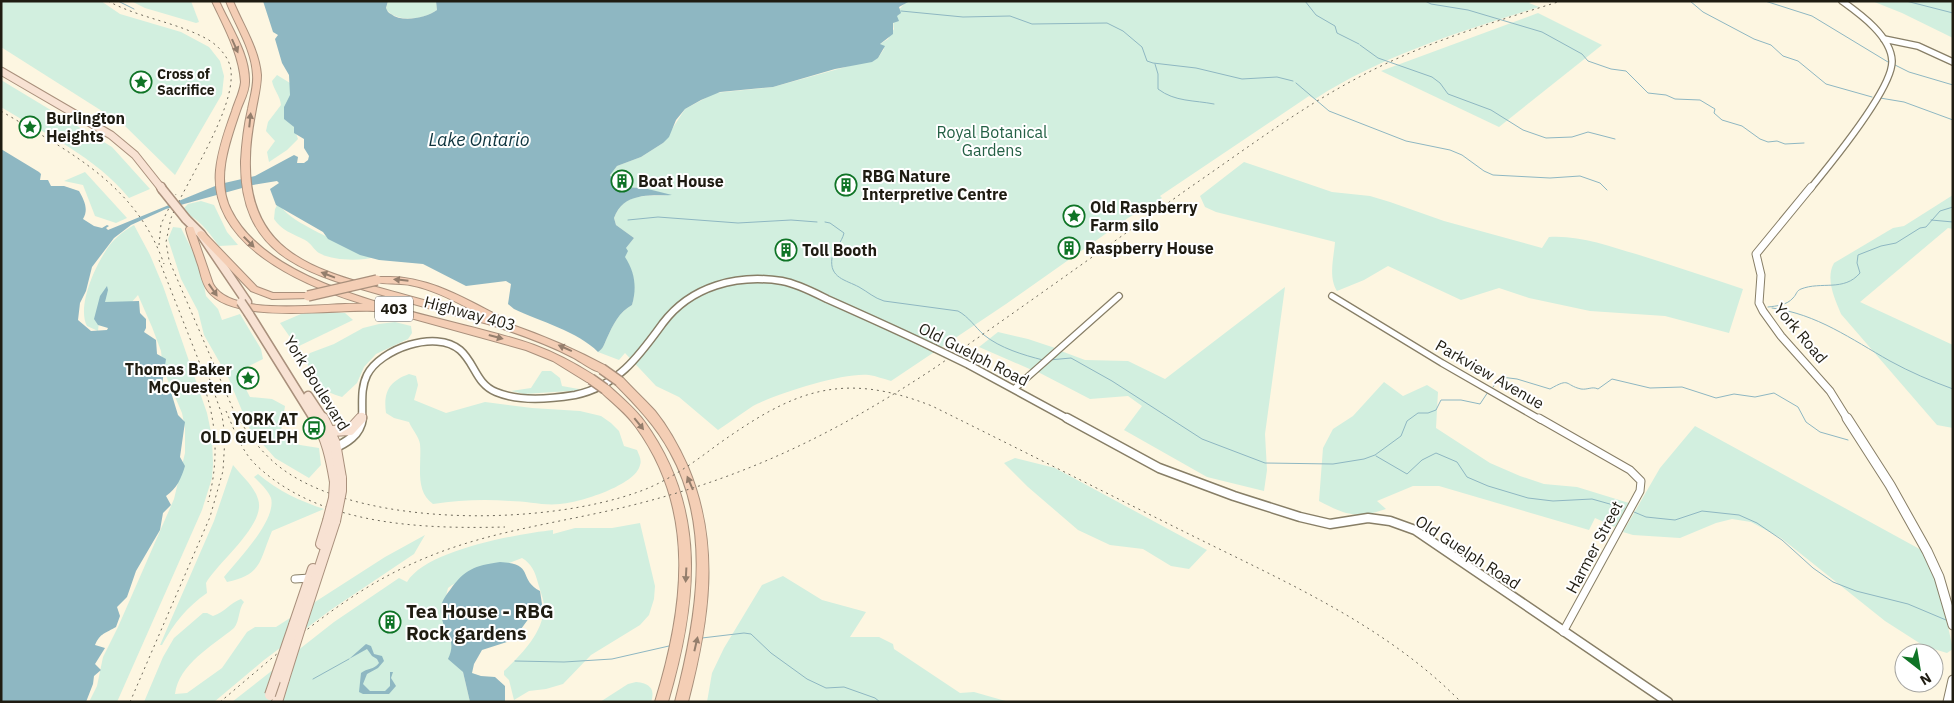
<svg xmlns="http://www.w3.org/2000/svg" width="1954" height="703" viewBox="0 0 1954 703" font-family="'IBM Plex Sans',sans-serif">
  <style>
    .green { fill: #d2efdf }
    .water { fill: #8eb7c2 }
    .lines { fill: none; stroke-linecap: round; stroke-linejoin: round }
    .stream { stroke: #8eb7c2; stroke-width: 1 }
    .minor-far1-casing { stroke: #877e66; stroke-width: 8 }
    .minor-casing { stroke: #877e66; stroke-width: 9 }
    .tertiary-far2-casing { stroke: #877e66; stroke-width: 8 }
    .tertiary-far1-casing { stroke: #877e66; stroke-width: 9 }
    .tertiary-casing { stroke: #877e66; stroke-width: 11 }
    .secondary-far2-casing { stroke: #877e66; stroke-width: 8 }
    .secondary-far1-casing { stroke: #877e66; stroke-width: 9 }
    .secondary-casing { stroke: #877e66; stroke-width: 11 }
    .primary-far2-casing { stroke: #a9907c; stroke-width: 9 }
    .primary-far1-casing { stroke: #a9907c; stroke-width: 11 }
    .primary-casing { stroke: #a9907c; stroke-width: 12 }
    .motorway-casing { stroke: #a9907c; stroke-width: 2 }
    .minor-far1 { stroke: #fff; stroke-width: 5.5 }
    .minor { stroke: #fff; stroke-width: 7 }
    .tertiary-far2 { stroke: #fff; stroke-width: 5.5 }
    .tertiary-far1 { stroke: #fff; stroke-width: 6 }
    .tertiary { stroke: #fff; stroke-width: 8 }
    .secondary-far2 { stroke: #fff; stroke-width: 5.5 }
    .secondary-far1 { stroke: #fff; stroke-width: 7 }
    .secondary { stroke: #fff; stroke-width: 9 }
    .primary-far2 { stroke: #f8e2d3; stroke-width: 7 }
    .primary-far1 { stroke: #f8e2d3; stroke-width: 8 }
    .primary { stroke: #f8e2d3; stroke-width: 10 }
    .motorway { fill: #f4ceb5; fill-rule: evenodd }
    .rail { stroke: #6e695b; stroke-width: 1; stroke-dasharray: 2 4; stroke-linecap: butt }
    .tertiary-bridge-casing { stroke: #877e66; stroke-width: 9; stroke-linecap: butt }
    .primary-bridge-far1-casing { stroke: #a9907c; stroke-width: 11; stroke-linecap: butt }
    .primary-bridge-casing { stroke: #a9907c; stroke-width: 12; stroke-linecap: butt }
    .motorway-bridge-casing { stroke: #a9907c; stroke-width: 12; stroke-linecap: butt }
    .tertiary-bridge { stroke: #fff; stroke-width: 6 }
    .primary-bridge-far1 { stroke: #f8e2d3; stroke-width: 8 }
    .primary-bridge { stroke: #f8e2d3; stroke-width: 10 }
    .motorway-bridge { stroke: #f4ceb5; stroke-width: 9 }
    .oneway { fill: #947e6c }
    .labels { text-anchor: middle; stroke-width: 4; stroke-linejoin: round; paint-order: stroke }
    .far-poi-label { font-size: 14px; font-weight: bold; fill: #1f1c12; stroke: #fff; text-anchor: start }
    .shield { fill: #fff; stroke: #626059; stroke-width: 1 }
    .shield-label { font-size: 15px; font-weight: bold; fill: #1f1c12 }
    .poi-label { font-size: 16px; font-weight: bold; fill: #1f1c12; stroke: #fff; text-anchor: start }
    .park-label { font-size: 16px; fill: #246045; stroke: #fff }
    .street-label { font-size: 16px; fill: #1f1c12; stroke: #fff }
    .water-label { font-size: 18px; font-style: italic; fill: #0c333d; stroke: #fff }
    .near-poi-label { font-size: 19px; font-weight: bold; fill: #1f1c12; stroke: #fff; text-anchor: start }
  </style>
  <rect width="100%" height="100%" fill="#fdf6e1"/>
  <!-- green -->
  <g class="green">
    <polygon points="1,1 101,1 120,14 181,32 209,47 220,61 224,76 222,94 175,175 124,125 1,47"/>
    <polygon points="131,1 191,1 199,22 196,23 145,8"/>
    <path d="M388 1H436L437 10C423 20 396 23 386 9Z"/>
    <path d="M908 1H1535L1529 3 1539 7C1462 31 1383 55 1315 99L1309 96 1160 196 1162 198 1128 218 1006 304 891 381C884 379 876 376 869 375 844 372 775 394 753 406 741 414 730 422 718 430L679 397 656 386 625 353 619 360 598 352C604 348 604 344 607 338 613 325 619 312 632 305 636 289 635 271 624 257L626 248 634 238 616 225 614 218C625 191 646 197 669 195L644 188 620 187 614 182 610 174 617 166 641 157 663 143 685 109 715 93 773 87 878 58 884 49 880 44 888 39 894 29C891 18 900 7 908 1Z"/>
    <polygon points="1872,1 1953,1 1953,38 1902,13"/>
    <polygon points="1538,13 1602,45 1499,127 1381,71"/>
    <path d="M277 75 290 83 292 122 298 139 287 150 269 162 267 152 275 141 266 131 268 122 281 105C280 95 274 91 272 81Z"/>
    <path d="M1 80 112 147 150 189 129 198C96 157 45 134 1 107Z"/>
    <path d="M1244 162 1332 192 1370 196 1390 202 1444 221 1542 248 1549 237C1579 235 1608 246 1636 254 1672 265 1707 277 1743 289L1729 333 1665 316 1590 311 1529 298 1499 288 1461 300 1388 266 1364 280 1337 291C1328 277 1334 257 1335 242L1216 212 1205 207 1200 196Z"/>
    <polygon points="85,172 127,218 116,223 95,216 83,185 64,181"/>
    <path d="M1953 195V229L1948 228 1860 302 1953 345V428L1937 425 1841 314C1835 299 1825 279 1834 263L1893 228 1904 226Z"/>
    <path d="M201 201 214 205 227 232 238 245 219 246C207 230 199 218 181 211L188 204Z"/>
    <path d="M279 202C282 221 357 250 376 257 361 261 333 261 319 253 313 249 312 244 305 240 293 234 281 230 274 219L275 209Z"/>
    <path d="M134 225 150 255 163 286 207 413 212 437 213 464 212 478 202 510 117 702H89L97 686 103 657 118 627 174 499 185 453V428L182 413 163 369 161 351 152 327 138 295 130 304 100 311 98 331 87 326C77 307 94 269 105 252 111 241 123 231 134 225Z"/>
    <polygon points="173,227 181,228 200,266 206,296 218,309 222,320 240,314 261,349 263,359 237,372 250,397 272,399 285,406 281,431 283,438 300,445 319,448 321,465 309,478 275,458 250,430 228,377 204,335 198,311 181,279 168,239"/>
    <polygon points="1285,287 1265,434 1267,470 1264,491 1207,477 1124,430 1142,406 1128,396 1090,399 1038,372 1061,351 1085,360 1128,361 1165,379"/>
    <polygon points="314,312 345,313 353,320 297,347 280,323 301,314"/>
    <path d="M395 322 411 326 412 333 408 339 376 354 364 367 357 383 342 397C321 391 307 379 307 356L310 353 334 344 363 328 379 324Z"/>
    <polygon points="998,332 1028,339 1055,348 1032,370 979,347"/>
    <polygon points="542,371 551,371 560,378 562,386 584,390 524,394 511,391 531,388"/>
    <path d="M409 374 416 376 418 385 414 400 446 413 485 402 532 408 580 411 601 416 611 423 619 431 624 446 637 450C639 455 642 460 640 465 636 485 579 503 560 504 544 506 527 501 510 501 485 499 459 500 433 504 414 491 422 464 420 444 419 437 412 429 409 422L394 418 386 413C383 391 390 381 409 374Z"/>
    <path d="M1384 382 1403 396 1427 385 1438 392 1436 428 1490 463 1520 476 1544 484 1577 487 1629 503 1615 527 1595 518 1589 530 1439 486H1413L1377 501 1386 509C1356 519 1346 515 1319 501L1323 448 1333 429 1353 416Z"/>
    <polygon points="1695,426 1925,552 1942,600 1953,649 1947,653 1924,646 1885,621 1781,538 1751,522 1732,519 1716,523 1680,538 1633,535 1623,532 1660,468"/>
    <polygon points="1015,458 1055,468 1207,550 1189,569 1171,566 1143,549 1110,545 1078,530 1028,487 1004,463"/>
    <path d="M233 465C241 475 254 486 258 499 267 524 218 562 206 583L207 593C187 607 174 623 162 645H160L214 521Z"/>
    <path d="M258 474C278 491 300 501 324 509L272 531C259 561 263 574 227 582L224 577C237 561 277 520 271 498 268 490 260 483 254 477Z"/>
    <path d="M640 523 655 586 654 599 649 615 640 625 591 655 563 684 546 689 529 691 514 700 509 680 504 675V671C521 655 542 634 544 609 545 602 540 591 538 583 535 572 532 564 522 558L452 585 448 588 443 608 453 649 457 664 463 672 470 702H232L334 622 399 578 407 582C426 550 517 534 553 530V534L575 528H612Z"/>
    <path d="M425 535 414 554 332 609 264 660 214 702H144L163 657 174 638 203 613H207L213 616C225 612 230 603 241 599L244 602C238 610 240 620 234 628 212 646 179 664 175 694L187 693 222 668 247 632 255 627H276L385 557Z"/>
    <polygon points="783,576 822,600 866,612 850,637 879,637 893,644 894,649 960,693 974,692 1009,702 707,702 712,673 724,648 762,585"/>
    <path d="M636 682C648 683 656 688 651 702H600L628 684Z"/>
  </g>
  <!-- water -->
  <g class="water">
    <path d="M263 1H388L386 8C387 10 388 13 391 14 402 23 426 18 437 10L436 1H910L899 7 901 13 897 16 899 21 893 23V34L880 44 885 46 878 58 872 62 835 69 773 87 720 92 701 100 685 109 676 120 669 137 663 143 641 157 617 166 610 175 614 182 620 187 644 188 672 195C648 196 624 192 614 218L616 225 634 238 626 248 628 251 625 257C635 272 637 288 632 305 619 312 613 325 607 338 604 344 604 348 598 352 579 332 539 321 514 309L508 304 511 284 506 281 466 286 423 264 379 260 360 255 328 239 323 232 276 205 270 189 279 183 277 181 253 185 166 209 131 225 114 238 92 267 86 291 80 303 78 320 91 331 107 330 108 328 98 325 94 319 100 296 107 286 108 290 105 302 139 301 140 313 146 319V328L144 332 156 340 157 354 166 359 162 385 171 392 178 415 185 422 180 457 185 466C181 479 177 488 166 496L171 505 163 513 160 530 136 571 127 597 117 607 120 616 116 627C106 633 100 633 95 645L105 648 95 664 101 670 94 676 93 684 86 702H1V149L39 172 41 174 40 180H48L51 186H64L79 191C84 200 89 209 83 219L94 226 102 228 107 225 109 226 106 228 108 230 220 184 255 176 294 155 298 157 297 163H304L308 160 309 156 304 148V139L294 133V127L284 119V107L290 95 289 75 282 63 275 39 278 35 273 32Z"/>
    <path d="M500 562C536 564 517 579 540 591L543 611 532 614 513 640 482 650 474 664 472 673 481 676 495 677 505 686V702H470L463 672 448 659C458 638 443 633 441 614 440 603 444 598 450 590 465 569 474 566 500 562Z"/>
    <path d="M366 644 371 646 374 654 382 656 384 661 378 668 367 674 363 684 370 691H385L390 686V672H393L391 678 396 686 389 694H363L359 692 361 673C367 668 374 670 379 663L377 659 372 656 367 649 349 659Z"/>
  </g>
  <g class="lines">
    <!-- stream -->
    <g class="stream">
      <polyline points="118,1 134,9"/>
      <polyline points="1305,1 1316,15 1335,26 1337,33 1359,44"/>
      <polyline points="1425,1 1431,4 1468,10 1542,32 1582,54 1588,61 1611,69 1626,71 1648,93 1666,95 1675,99 1700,100 1715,109 1714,113 1722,120 1742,126 1760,139 1768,142 1777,141 1785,144 1804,143"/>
      <polyline points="1690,1 1703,12 1754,39 1771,45 1783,56 1798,61 1826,84 1872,97"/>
      <polyline points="1765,1 1812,16 1888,62"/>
      <polyline points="1906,1 1953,13"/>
      <polyline points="901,11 963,17 1010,16 1032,24 1107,23 1123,31 1142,47 1147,61 1153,63 1196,68 1242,79 1277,77 1293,81"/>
      <polyline points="1360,45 1378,58 1432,77 1440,83 1448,94 1491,110 1523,130 1546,138 1572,137 1588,132 1615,139"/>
      <path d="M1155 64 1158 74V89C1175 102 1194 100 1214 104"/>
      <polyline points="1895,65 1909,72 1953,85"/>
      <polyline points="1296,83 1329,111 1406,141 1450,150 1462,155 1484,171 1493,175 1550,178 1580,176 1600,183 1607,190"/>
      <polyline points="1880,98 1904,102 1953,120"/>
      <polyline points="628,220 658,217 738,223 791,220 817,222"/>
      <polyline points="1931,220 1953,222"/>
      <path d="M825 222 830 223 844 233C842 242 834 249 832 258 829 278 846 280 859 287 868 292 874 298 884 301L958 311C969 317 975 327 984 335 1000 348 1023 355 1043 360"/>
      <path d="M1768 307C1777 306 1787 305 1793 298 1797 294 1796 291 1801 289 1821 281 1844 292 1860 273L1857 263 1858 255 1881 246 1896 243 1920 228 1926 227 1940 211 1953 207"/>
      <path d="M1772 308C1817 314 1851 339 1890 361 1910 372 1931 381 1953 389"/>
      <polyline points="1049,360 1071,358 1112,381 1202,439 1265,463 1333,464 1364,459 1375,455 1401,436 1407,421 1418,413 1428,413 1436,410 1441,400 1461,400 1480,404 1488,392"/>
      <path d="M1493 387 1501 377 1517 379 1550 389C1571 377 1564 385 1581 389 1588 390 1592 386 1598 389L1612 379 1650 388 1682 387 1716 398 1734 394 1755 397 1774 393 1798 407 1806 422 1820 432 1848 440"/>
      <polyline points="1376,456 1407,474 1422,460 1436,453 1457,462 1467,477 1488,486 1528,498 1553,501 1592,499 1624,508"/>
      <polyline points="1634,512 1646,517 1675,520 1702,511 1739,515 1757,523 1782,540 1813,568 1833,582 1856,591 1908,604 1946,620"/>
      <polyline points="702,638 744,633 751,634 771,653 807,679 826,688 844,687 875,698 880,702"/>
      <polyline points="515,661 564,662 612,659 669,646"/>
      <polyline points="313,679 349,659"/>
    </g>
    <!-- minor-far1 casing -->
    <g class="minor-far1-casing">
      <g id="minor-far1">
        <polyline points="1332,296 1442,363 1541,420"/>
        <polyline points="1014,389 1119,296"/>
      </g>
    </g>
    <!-- minor casing -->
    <g class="minor-casing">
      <g id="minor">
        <polyline points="1539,418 1630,470 1641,481 1640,491 1563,632"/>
        <polyline points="295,579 310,578"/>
      </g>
    </g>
    <!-- tertiary-far2 casing -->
    <g class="tertiary-far2-casing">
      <polyline id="tertiary-far2" points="1884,39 1918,46 1953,62"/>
    </g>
    <!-- tertiary-far1 casing -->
    <g class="tertiary-far1-casing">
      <g id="tertiary-far1">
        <polyline points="969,365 1070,420"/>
        <path d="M362 420C363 405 360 389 367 375 380 349 436 329 460 350 475 363 476 384 496 392 520 402 550 399 575 395 618 386 639 356 663 323 691 286 737 274 782 281 798 284 813 292 827 299 863 315 899 331 934 348"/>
      </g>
    </g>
    <!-- tertiary casing -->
    <g class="tertiary-casing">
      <g id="tertiary">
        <polyline points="1067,418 1159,468 1234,496 1300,517 1330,524 1368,518 1390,521 1415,530 1668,702"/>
        <path d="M332 449C346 443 360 435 362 418"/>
      </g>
    </g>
    <!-- secondary-far2 casing -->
    <g class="secondary-far2-casing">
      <path id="secondary-far2" d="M1810 189C1829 166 1893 88 1892 61 1891 36 1860 14 1842 1"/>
    </g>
    <!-- secondary-far1 casing -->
    <g class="secondary-far1-casing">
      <polyline id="secondary-far1" points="1811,187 1756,254 1761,275 1759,303 1763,311 1781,336 1830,391 1848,420"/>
    </g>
    <!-- secondary casing -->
    <g class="secondary-casing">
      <g id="secondary">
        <polyline points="1847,418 1890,485 1927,551 1939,577 1953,625"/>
        <polyline points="1948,702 1953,680"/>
      </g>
    </g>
    <!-- primary-far2 casing -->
    <g class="primary-far2-casing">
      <polyline id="primary-far2" points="1,71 111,135 135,155 162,189"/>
    </g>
    <!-- primary-far1 casing -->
    <g class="primary-far1-casing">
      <g id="primary-far1">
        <polyline points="161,187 162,189"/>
        <polyline points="186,219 201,234 247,302"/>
        <polyline points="249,314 315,420"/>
        <polyline points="308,396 324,420"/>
        <polyline points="360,420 362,417"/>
      </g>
    </g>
    <!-- primary casing -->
    <g class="primary-casing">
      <g id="primary">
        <path d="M315 418C327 439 331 458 335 482"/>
        <polyline points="323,418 335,443 341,478"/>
        <polyline points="331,431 350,430 361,418"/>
        <polyline points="321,544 328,521"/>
        <polyline points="294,625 313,569"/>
        <polyline points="300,628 335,521"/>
        <polyline points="277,702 284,679"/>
      </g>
    </g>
    <!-- motorway casing -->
    <g class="motorway-casing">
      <g id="motorway">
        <path d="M212 1H219C230 26 250 54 249 82 249 92 243 102 240 111 230 141 215 179 231 210 274 297 450 315 534 345 556 353 576 364 595 376L596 379 595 382H587L553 361 526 350 378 309 374 311C334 309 233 325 208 291 201 282 201 272 197 262 194 252 190 243 187 233L186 229 187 227H193L194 229 213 284C232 319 328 302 363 304 304 286 209 246 216 170 218 150 225 130 232 111 235 101 240 92 241 82 239 53 224 27 212 1Z"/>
        <path d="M226 1H233C243 25 259 49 261 75 261 86 258 98 256 109 253 125 250 141 250 158 247 247 306 268 380 288 415 298 450 307 486 317 461 305 437 290 410 285 401 283 378 285 372 280 376 276 381 277 387 277 429 276 467 300 503 318L505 320 504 322C539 334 573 348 606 366L607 369 606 372C596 375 581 361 572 357 545 343 516 333 488 324 450 314 412 304 375 293 300 272 240 252 241 161 242 143 244 126 248 109 250 98 254 86 253 75 252 49 235 25 226 1Z"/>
        <polygon points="201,231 204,232 257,287 273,293 308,293 313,296 311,298 272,299 251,291 198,236 197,234 198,232"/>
        <path d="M619 377 623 378C633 389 645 400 655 411 668 427 679 447 688 467 721 546 709 621 688 702H675C696 621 713 529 670 452 656 426 636 405 615 384L614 381 615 378Z"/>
        <path d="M605 385 609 386C621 397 634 408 644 421 708 509 697 603 668 702H655C684 608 697 511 636 427 627 414 613 403 601 392L600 389 601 386Z"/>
      </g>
    </g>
    <!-- minor-far1 -->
    <use href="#minor-far1" class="minor-far1"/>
    <!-- minor -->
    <use href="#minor" class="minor"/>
    <!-- tertiary-far2 -->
    <use href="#tertiary-far2" class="tertiary-far2"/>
    <!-- tertiary-far1 -->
    <use href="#tertiary-far1" class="tertiary-far1"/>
    <!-- tertiary -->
    <use href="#tertiary" class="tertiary"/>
    <!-- secondary-far2 -->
    <use href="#secondary-far2" class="secondary-far2"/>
    <!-- secondary-far1 -->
    <use href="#secondary-far1" class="secondary-far1"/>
    <!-- secondary -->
    <use href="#secondary" class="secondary"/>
    <!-- primary-far2 -->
    <use href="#primary-far2" class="primary-far2"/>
    <!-- primary-far1 -->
    <use href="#primary-far1" class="primary-far1"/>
    <!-- primary -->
    <use href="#primary" class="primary"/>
    <!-- motorway -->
    <use href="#motorway" class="motorway"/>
    <!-- rail -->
    <g class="rail">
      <path d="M108 1C139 18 176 22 207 39 218 45 230 58 231 71 235 110 187 180 171 218L166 242 169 260 233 409C247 434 264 457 288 473 372 528 546 525 638 492 667 482 693 463 717 445 793 391 841 370 932 406 1021 450 1110 495 1199 539 1292 585 1387 627 1461 702"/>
      <path d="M1 111C69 152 136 184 164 264"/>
      <polyline points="159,245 161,224 176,194"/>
      <polyline points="159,260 204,374"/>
      <path d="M203 383C217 423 219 461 208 502"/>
      <path d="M226 411C234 429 241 450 255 464 319 526 422 529 505 527"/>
      <polyline points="130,702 210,517 223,471 225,437 222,415 205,366"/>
      <path d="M220 702C281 651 342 594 416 562 487 530 563 523 637 504 751 475 838 432 936 367 1021 308 1105 248 1189 188 1246 149 1301 107 1363 75 1426 42 1494 22 1561 1"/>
    </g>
    <!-- tertiary-bridge casing -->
    <g class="tertiary-bridge-casing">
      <polyline id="tertiary-bridge" points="934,348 969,365"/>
    </g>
    <!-- primary-bridge-far1 casing -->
    <g class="primary-bridge-far1-casing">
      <g id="primary-bridge-far1">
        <polyline points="162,189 186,219"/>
        <polyline points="241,302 249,314"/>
      </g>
    </g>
    <!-- primary-bridge casing -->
    <g class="primary-bridge-casing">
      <g id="primary-bridge">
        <polyline points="328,521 334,498 335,482"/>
        <polyline points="335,521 341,491 341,478"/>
        <polyline points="284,679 300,628"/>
        <polyline points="270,695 294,625"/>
      </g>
    </g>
    <!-- motorway-bridge casing -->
    <g class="motorway-bridge-casing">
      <g id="motorway-bridge">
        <polyline points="308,296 377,280"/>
        <polyline points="602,369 619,381"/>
        <polyline points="591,379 605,389"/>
      </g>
    </g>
    <!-- tertiary-bridge -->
    <use href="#tertiary-bridge" class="tertiary-bridge"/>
    <!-- primary-bridge-far1 -->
    <use href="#primary-bridge-far1" class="primary-bridge-far1"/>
    <!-- primary-bridge -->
    <use href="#primary-bridge" class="primary-bridge"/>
    <!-- motorway-bridge -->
    <use href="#motorway-bridge" class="motorway-bridge"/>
  </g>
  <!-- one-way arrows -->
  <defs><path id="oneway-solid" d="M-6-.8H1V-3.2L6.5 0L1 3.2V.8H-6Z" transform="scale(1.25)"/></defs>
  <g class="oneway">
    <use href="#oneway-solid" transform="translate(235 46) rotate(66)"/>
    <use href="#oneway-solid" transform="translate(250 120) rotate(-84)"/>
    <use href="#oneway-solid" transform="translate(249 242) rotate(45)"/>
    <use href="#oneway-solid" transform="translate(328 275) rotate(-159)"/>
    <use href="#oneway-solid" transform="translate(401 280) rotate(-174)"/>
    <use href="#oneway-solid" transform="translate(213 290) rotate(55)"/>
    <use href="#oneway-solid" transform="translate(496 337) rotate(15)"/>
    <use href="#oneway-solid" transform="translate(565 348) rotate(-156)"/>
    <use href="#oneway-solid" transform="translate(639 424) rotate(51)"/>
    <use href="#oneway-solid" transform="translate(690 483) rotate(-113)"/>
    <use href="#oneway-solid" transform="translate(686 575) rotate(93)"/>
    <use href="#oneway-solid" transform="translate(696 644) rotate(-77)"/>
  </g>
  <!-- icons -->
  <defs>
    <g id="sight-ring" transform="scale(1.125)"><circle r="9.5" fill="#fff" stroke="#0f7426" stroke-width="1.5"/><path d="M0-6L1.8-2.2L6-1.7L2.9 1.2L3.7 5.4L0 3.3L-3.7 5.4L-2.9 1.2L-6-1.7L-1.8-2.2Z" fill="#0f7426"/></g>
    <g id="building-ring" transform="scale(1.125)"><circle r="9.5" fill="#fff" stroke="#0f7426" stroke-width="1.5"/><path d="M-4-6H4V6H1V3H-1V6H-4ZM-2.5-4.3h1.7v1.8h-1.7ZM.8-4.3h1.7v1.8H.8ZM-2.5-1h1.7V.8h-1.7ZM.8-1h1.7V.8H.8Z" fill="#0f7426"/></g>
    <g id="bus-ring" transform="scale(1.125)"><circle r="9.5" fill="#fff" stroke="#0f7426" stroke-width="1.5"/><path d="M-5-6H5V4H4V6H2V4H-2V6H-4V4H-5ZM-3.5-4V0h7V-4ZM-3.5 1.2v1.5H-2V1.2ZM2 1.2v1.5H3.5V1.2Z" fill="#0f7426"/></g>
  </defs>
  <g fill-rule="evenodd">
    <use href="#sight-ring" x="141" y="82"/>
    <use href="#sight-ring" x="30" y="127"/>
    <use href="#building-ring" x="622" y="181"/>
    <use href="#building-ring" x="846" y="185"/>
    <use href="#sight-ring" x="1074" y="216"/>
    <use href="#building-ring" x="1069" y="248"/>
    <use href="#building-ring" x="786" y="250"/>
    <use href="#sight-ring" x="248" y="378"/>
    <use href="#bus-ring" x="314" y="428"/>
    <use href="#building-ring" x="390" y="622"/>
  </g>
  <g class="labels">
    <!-- far-poi labels -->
    <g class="far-poi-label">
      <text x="157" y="79">Cross of<tspan x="157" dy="16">Sacrifice</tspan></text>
    </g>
    <!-- shield labels -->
    <rect class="shield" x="375" y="296.5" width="38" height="25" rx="4"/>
    <g class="shield-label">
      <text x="394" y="314">403</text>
    </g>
    <!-- poi labels -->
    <g class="poi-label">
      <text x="46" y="124">Burlington<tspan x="46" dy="18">Heights</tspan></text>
      <text x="862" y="182">RBG Nature<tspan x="862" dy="18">Interpretive Centre</tspan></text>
      <text x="638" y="187">Boat House</text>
      <text x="1090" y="213">Old Raspberry<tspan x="1090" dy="18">Farm silo</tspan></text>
      <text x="1085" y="254">Raspberry House</text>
      <text x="802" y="256">Toll Booth</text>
      <text x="232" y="375" text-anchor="end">Thomas Baker<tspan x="232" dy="18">McQuesten</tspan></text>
      <text x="298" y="425" text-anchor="end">YORK AT<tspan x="298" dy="18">OLD GUELPH</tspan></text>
    </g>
    <!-- park labels -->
    <g class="park-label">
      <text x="992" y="138">Royal Botanical<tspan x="992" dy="18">Gardens</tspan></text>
    </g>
    <!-- street labels -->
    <g class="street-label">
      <text transform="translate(470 313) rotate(15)" y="6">Highway 403</text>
      <text transform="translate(1801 333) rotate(50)" y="6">York Road</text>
      <text transform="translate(974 354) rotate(27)" y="6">Old Guelph Road</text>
      <text transform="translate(1490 374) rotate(30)" y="6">Parkview Avenue</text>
      <text transform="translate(317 383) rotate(58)" y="6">York Boulevard</text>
      <text transform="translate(1594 547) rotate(-62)" y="6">Harmer Street</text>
      <text transform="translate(1468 552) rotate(33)" y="6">Old Guelph Road</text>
    </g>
    <!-- water labels -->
    <g class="water-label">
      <text x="479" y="146">Lake Ontario</text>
    </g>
    <!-- near-poi labels -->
    <g class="near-poi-label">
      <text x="406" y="618">Tea House - RBG<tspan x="406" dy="22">Rock gardens</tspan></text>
    </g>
  </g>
  <!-- border -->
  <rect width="1954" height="703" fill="none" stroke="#1f1c12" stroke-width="5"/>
  <!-- north arrow -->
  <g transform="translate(1919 668) rotate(149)"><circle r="24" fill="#ffffff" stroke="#a5a4a0"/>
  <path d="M0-4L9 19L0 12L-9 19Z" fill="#0f7426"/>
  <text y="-8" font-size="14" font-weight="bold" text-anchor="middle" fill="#1f1c12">N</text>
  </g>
</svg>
